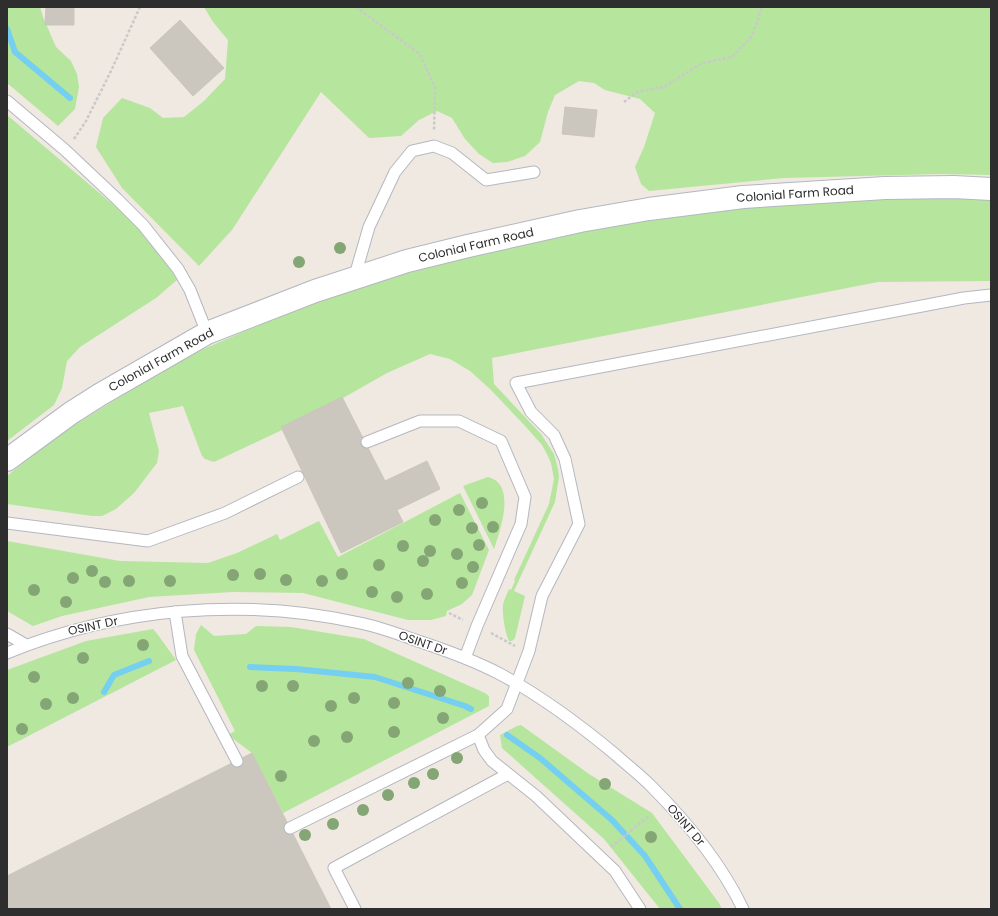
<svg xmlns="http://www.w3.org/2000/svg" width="998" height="916" viewBox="0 0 998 916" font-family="Poppins,sans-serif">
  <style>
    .green { fill: #b6e59e }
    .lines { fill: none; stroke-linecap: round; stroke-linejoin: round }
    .stream { stroke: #75cff0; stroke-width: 6 }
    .building { fill: #cbc7bf; stroke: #cbc5ba }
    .lane-casing { stroke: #b4b7c1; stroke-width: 13 }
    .street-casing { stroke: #b4b7c1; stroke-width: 24 }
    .path { stroke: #c9c9c9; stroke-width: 2.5; stroke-dasharray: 3 2; stroke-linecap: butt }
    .lane { stroke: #fff; stroke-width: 11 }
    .street { stroke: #fff; stroke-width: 22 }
    .tree { fill: #84a574 }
    .labels { text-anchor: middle; stroke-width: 3; stroke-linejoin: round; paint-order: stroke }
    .street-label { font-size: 12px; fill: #2e2e2e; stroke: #fff }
  </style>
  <rect width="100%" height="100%" fill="#efe9e1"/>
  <!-- green -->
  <g class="green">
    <polygon points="7,7 40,7 43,17 56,47 71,61 77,74 79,87 75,109 58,126 7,83"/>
    <polygon points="204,7 991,7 991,175 940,174 784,178 649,191 641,184 635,167 644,147 655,113 640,99 605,90 594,83 579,81 555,95 548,112 540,142 525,156 507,162 493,163 479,154 465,139 452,118 437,111 419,120 401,136 369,138 321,92 232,230 199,266 122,188 96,147 103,118 122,98 150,108 163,118 184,117 204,101 225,79 228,40 213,22"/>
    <polygon points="7,115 135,223 170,268 177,280 156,298 80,347 67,361 62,388 54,405 7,441"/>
    <path d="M991 195V281L878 282 492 358 494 384 541 434 554 454 558 469 559 477 555 502 514 591 525 596 515 638 512 641H509C505 633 502 613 503 605 504 600 507 594 509 589L511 590 515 581 514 580 549 504 554 479 551 463 547 454 542 445 526 427 490 389 470 371 450 359 430 354 387 373 343 398 342 397 281 427 282 430 214 462 205 459 202 456 183 406 149 413 159 451 157 463 134 493 116 509 102 516H92L7 504V476L60 434 183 358 316 300 462 255 578 231 746 206 873 199Z"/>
    <path d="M488 477C517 484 500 531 494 549L463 486Z"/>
    <polygon points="460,493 489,550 472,595 462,604 447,611 446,616 431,620 408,620 303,593 232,592 149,597 62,616 33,626 7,611 7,541 120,561 208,563 237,553 277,534 280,540 319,521 338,557"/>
    <polygon points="201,625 214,636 246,634 256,626 291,627 364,639 485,693 489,696 489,706 283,813 252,753 228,735 235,731 194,650 196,634"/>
    <polygon points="153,629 158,635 176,660 7,747 7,670 86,641"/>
    <polygon points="521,725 589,774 652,813 719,903 722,909 660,909 604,839 502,748 500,735 517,726"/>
  </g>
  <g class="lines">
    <!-- stream -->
    <g class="stream">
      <polyline points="7,29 15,52 70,98"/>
      <polyline points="250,667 296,669 375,677 465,706 471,709"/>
      <polyline points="104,692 114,675 149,661"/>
      <polyline points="507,735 540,758 612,820 645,856 680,909"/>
    </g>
  </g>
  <!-- building -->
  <g class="building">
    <polygon points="46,7 74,7 74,25 45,25"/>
    <polygon points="180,20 224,68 193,96 150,48"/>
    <polygon points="565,107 597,110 594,137 562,134"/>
    <polygon points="342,397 385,481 427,461 440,489 397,510 403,522 341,553 281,427"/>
    <polygon points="252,753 331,909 7,909 7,876"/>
  </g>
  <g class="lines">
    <!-- lane casing -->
    <g class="lane-casing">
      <g id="lane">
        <polyline points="7,101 65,150 117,199 143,225 178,269 190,290 207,333"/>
        <polyline points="354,279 369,227 395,172 412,151 434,146 452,153 486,180 534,172"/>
        <polyline points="367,442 420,421 459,421 501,441 525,497 521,524 477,626 465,658"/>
        <polyline points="7,523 148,541 225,513 298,477"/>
        <polyline points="175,612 182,656 237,761"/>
        <polyline points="7,634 26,645"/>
        <path d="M7 653C117 608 243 597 360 623 380 627 401 635 421 642 448 651 475 661 500 674 541 696 580 725 616 755 627 765 640 775 651 786 687 822 721 863 743 909"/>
        <polyline points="478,735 484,750 492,761 536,796 615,871 640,909"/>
        <polyline points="290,828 478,735 507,709 529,651 542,596 579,524 565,459 554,435 531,412 516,383 964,298 991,295"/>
        <polyline points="355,909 334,868 508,774"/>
      </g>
    </g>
    <!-- street casing -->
    <g class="street-casing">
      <polyline id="street" points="7,460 71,413 101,394 207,333 315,291 407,261 468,246 580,221 649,209 743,197 885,188 954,187 991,189"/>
    </g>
    <!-- path -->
    <g class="path">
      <polyline points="356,7 420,54 435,88 434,131"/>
      <polyline points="624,102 637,92 664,87 702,63 732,57 752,36 762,7"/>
      <polyline points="74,139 86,121 111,71 140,7"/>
      <polyline points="449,613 463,620"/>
      <polyline points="491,633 515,646"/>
      <polyline points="611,847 649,816"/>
    </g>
    <!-- lane -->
    <use href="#lane" class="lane"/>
    <!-- street -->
    <use href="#street" class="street"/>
  </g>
  <!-- trees -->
  <g class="tree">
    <circle cx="340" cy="248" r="6"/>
    <circle cx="299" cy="262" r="6"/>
    <circle cx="482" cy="503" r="6"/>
    <circle cx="459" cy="510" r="6"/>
    <circle cx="435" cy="520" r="6"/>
    <circle cx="493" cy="527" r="6"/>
    <circle cx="472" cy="528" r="6"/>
    <circle cx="479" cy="545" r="6"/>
    <circle cx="403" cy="546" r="6"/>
    <circle cx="430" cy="551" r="6"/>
    <circle cx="457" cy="554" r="6"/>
    <circle cx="423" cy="561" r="6"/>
    <circle cx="379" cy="565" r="6"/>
    <circle cx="473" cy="567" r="6"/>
    <circle cx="92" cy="571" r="6"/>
    <circle cx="260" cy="574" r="6"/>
    <circle cx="342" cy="574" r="6"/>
    <circle cx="233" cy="575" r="6"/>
    <circle cx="73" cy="578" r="6"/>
    <circle cx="286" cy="580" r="6"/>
    <circle cx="129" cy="581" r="6"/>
    <circle cx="170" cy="581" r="6"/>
    <circle cx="322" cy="581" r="6"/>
    <circle cx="105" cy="582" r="6"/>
    <circle cx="462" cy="583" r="6"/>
    <circle cx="34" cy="590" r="6"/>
    <circle cx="372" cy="592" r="6"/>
    <circle cx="427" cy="594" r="6"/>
    <circle cx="397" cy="597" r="6"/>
    <circle cx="66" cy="602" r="6"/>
    <circle cx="143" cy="645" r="6"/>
    <circle cx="83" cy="658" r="6"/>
    <circle cx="34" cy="677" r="6"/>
    <circle cx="408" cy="683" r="6"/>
    <circle cx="262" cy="686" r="6"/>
    <circle cx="293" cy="686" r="6"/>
    <circle cx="440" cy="691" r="6"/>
    <circle cx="73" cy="698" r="6"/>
    <circle cx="354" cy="698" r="6"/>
    <circle cx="394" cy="703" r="6"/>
    <circle cx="46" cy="704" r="6"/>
    <circle cx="331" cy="706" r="6"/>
    <circle cx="443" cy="718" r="6"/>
    <circle cx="22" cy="729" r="6"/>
    <circle cx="394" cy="732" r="6"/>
    <circle cx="347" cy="737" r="6"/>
    <circle cx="314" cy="741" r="6"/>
    <circle cx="457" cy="758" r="6"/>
    <circle cx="433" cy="774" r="6"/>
    <circle cx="281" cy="776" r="6"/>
    <circle cx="414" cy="783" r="6"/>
    <circle cx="605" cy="784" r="6"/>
    <circle cx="388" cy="795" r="6"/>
    <circle cx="363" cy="810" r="6"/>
    <circle cx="333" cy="824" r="6"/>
    <circle cx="305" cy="835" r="6"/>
    <circle cx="651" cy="837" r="6"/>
  </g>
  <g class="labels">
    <!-- street labels -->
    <g class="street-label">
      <text transform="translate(795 194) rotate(-4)" y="4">Colonial Farm Road</text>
      <text transform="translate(476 245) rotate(-13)" y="4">Colonial Farm Road</text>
      <text transform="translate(161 360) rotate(-29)" y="4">Colonial Farm Road</text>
      <text transform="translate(93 626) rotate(-12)" y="4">OSINT Dr</text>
      <text transform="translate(423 643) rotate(19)" y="4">OSINT Dr</text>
      <text transform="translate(686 825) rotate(49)" y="4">OSINT Dr</text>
    </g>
  </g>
  <!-- border -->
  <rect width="998" height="916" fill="none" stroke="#2e2e2e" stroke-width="16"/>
</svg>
